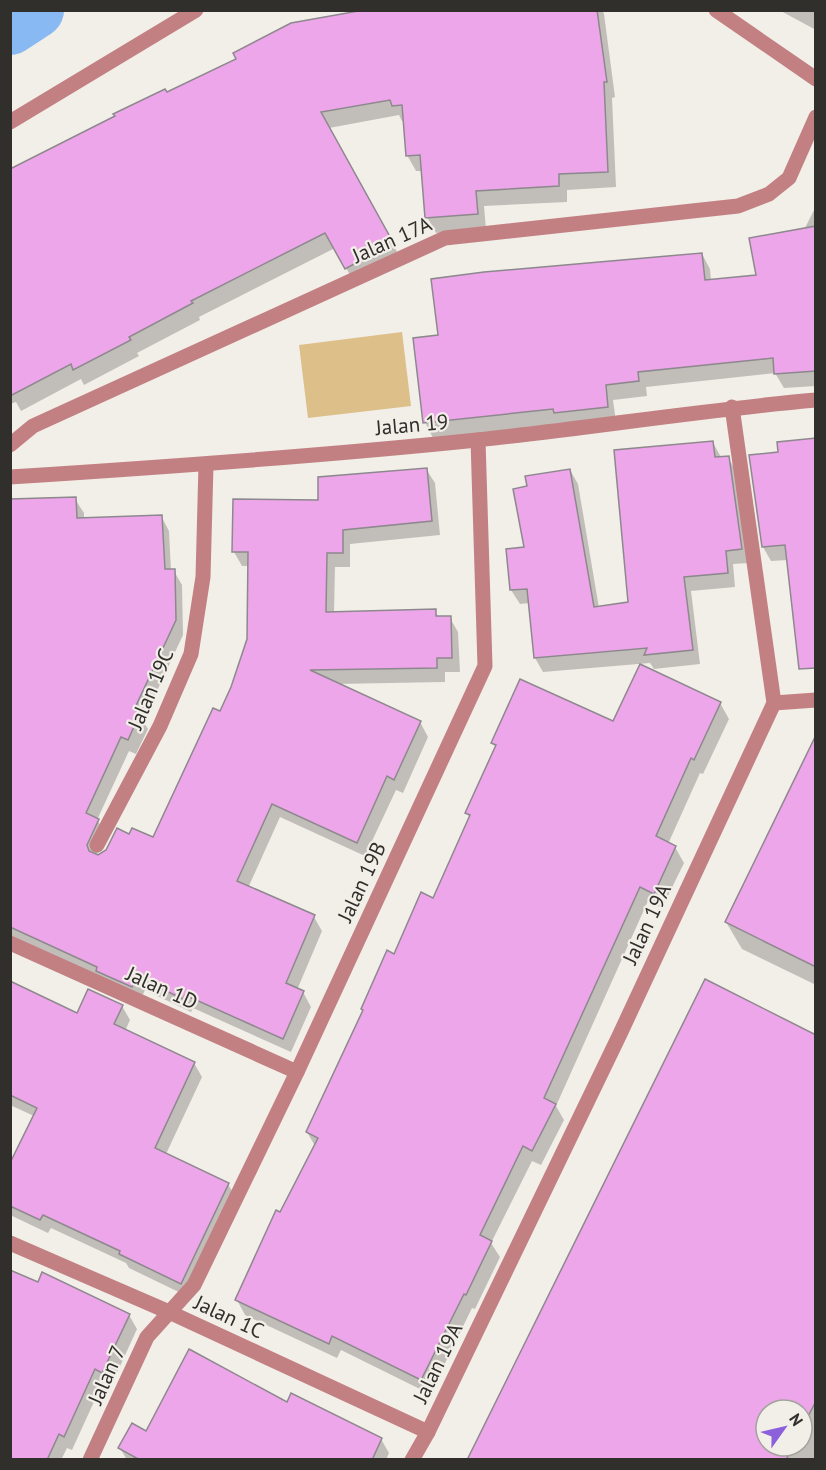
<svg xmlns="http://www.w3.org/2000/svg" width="826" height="1470" viewBox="0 0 826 1470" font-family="'PT Sans',sans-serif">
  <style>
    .green { fill: #ddbf8a }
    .shadow { fill: #0003; fill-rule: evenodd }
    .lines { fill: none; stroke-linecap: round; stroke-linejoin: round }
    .river { stroke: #88b9f3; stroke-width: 56 }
    .building { fill: #eea6ea; stroke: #8d888d; stroke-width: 1.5 }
    .minor { stroke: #c28083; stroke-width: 15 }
    .labels { text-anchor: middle; stroke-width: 4.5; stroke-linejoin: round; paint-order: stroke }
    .street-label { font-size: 21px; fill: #302f2c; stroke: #f2eee8 }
  </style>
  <rect width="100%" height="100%" fill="#f2eee8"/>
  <!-- green -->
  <polygon class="green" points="402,332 411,406 308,418 299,345"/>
  <!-- shadow -->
  <g class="shadow">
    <polygon points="381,10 602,10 604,14 615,97 612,98 616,187 567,190 567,202 484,206 486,229 436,233 427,217 423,171 416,171 407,155 404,121 402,121 399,115 329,128 401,259 355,284 335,248 199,317 200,320 137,353 139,356 84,385 81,379 21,411 16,402 10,404 10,170 166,94"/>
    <polygon points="779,10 816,10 816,30"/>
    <polygon points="816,206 816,386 784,388 775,373 646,387 647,396 613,400 616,422 433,438 425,422 440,336 702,254 710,269 711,281 758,276 804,230"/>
    <polygon points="713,443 721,457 728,458 737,472 749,563 733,564 735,587 691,591 700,664 654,669 650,663 543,672 535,658 530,603 520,604 511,590 525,549 529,487 570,470 578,484 599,608 630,603"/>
    <polygon points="780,454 788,560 771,561 763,547"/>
    <polygon points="426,469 435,483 440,535 350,544 350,567 335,567 334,613 435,611 439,618 450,618 458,632 460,672 445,672 445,682 336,684 420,722 428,737 403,793 396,790 365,856 280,817 248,888 314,917 322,931 297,990 303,992 311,1007 291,1052 193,1008 191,1012 145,990 140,1001 10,937 10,501 75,499 84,513 84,519 161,516 169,531 171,571 174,571 182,585 183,635 143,721 148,729 136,754 129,751 97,820 107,835 97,855 104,854 130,836 154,839 232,688 249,639 250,566 242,566 234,552 319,501"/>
    <polygon points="720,703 729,719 703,774 700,773 668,844 675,847 684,863 662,908 648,901 556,1106 564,1120 541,1165 532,1161 491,1243 500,1257 475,1309 472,1308 430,1394 341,1350 337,1358 245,1315 237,1300 315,1146 307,1132 395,956 434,900 470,818 467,813 496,748 493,743"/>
    <polygon points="816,758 816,985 742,949 726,922"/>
    <polygon points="10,986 77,1015 122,1006 130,1020 125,1031 194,1063 202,1077 166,1154 228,1184 236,1198 189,1297 129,1268 126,1263 51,1228 48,1233 10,1215 10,1167 34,1116 10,1105"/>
    <path d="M816 1036 814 1460H468ZM766 1410H802V1446H766Z"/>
    <polygon points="38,1284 129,1315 137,1329 111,1386 103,1382 72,1450 67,1448 61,1460 10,1460"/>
    <polygon points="287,1404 381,1439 389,1453 386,1460 127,1460 120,1448 147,1433"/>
  </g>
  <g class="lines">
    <!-- river -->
    <polyline class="river" points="10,27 36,10"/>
  </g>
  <!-- building -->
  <g class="building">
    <polygon points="364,10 597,10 607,82 604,82 608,172 559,174 559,186 476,191 478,214 425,218 420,155 406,156 402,105 392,106 390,100 321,112 389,235 389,245 345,269 325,233 191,301 193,303 129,337 131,340 73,370 71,364 10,396 10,169 115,116 113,114 165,89 167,92 236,59 233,53 291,23"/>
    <polygon points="816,226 816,371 774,374 773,358 638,372 639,381 606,385 608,407 554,413 553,409 423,423 413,338 438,335 431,279 484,272 702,253 705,280 756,275 749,238"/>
    <polygon points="816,438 816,668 799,669 785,545 762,547 749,455 778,452 777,442"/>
    <polygon points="713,441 715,457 729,456 742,549 726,551 728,573 684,577 693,650 644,655 647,648 534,658 527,589 510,590 506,549 524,547 513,489 527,486 525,476 570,469 594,607 628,602 614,450"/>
    <polygon points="427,468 432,521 343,530 343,553 327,553 326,612 436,609 436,616 451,616 452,658 437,658 437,668 310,670 421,721 394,780 387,776 357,843 272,804 237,881 315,915 286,983 304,991 283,1039 185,995 183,999 137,977 132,987 96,971 97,967 10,927 10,499 76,497 77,518 162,515 165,569 175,569 176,620 134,710 140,713 128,740 121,737 86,813 99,819 87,845 89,851 98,855 106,850 117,828 129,834 132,828 153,837 213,708 220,711 231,687 247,639 248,552 232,552 233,499 318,500 318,477"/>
    <polygon points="640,664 721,702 694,760 691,758 656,836 676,846 654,894 640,887 544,1098 556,1104 532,1151 523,1146 480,1235 492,1241 466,1295 464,1294 421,1380 332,1336 329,1344 235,1300 276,1210 280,1212 318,1138 306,1132 363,1010 361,1009 387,950 394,954 421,892 433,898 470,815 465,813 496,745 491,743 520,679 613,721"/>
    <polygon points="816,735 816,967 725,922"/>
    <polygon points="705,979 816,1035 816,1401 802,1428 802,1410 766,1410 766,1446 793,1446 786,1460 467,1460"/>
    <polygon points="10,981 77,1013 88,989 123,1005 114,1024 195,1062 155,1148 229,1183 181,1284 119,1254 120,1251 43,1215 40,1220 10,1206 10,1163 37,1108 10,1095"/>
    <polygon points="10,1270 38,1282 42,1272 130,1314 102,1373 95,1369 64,1437 59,1434 47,1460 10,1460"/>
    <polygon points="189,1349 287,1402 291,1393 382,1438 372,1460 140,1460 118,1448 132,1423 146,1431"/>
  </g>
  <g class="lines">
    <!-- minor -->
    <g class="minor">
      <polyline points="716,10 816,79"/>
      <polyline points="10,122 196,10"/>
      <polyline points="10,445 33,426 445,238 738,206 769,194 789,178 816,117"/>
      <path d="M10 477C166 467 322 456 477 440 590 428 702 410 816 400"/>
      <polyline points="774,703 816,700"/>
      <polyline points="97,845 160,726 191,654 203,577 206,465"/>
      <polyline points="10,943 297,1072"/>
      <polyline points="10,1243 169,1312 428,1432"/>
      <polyline points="90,1460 147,1337 194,1285 297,1072 485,666 478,440"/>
      <polyline points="412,1460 428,1432 620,1034 774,703 732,407"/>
    </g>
  </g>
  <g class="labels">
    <!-- street labels -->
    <g class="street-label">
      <text transform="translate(392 240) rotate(-24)" y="7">Jalan 17A</text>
      <text transform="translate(412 425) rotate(-5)" y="7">Jalan 19</text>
      <text transform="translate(151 689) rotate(-67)" y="7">Jalan 19C</text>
      <text transform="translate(362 882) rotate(-65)" y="7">Jalan 19B</text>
      <text transform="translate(647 924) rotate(-65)" y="7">Jalan 19A</text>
      <text transform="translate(162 988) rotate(24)" y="7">Jalan 1D</text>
      <text transform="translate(229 1317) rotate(25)" y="7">Jalan 1C</text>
      <text transform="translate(438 1363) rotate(-64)" y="7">Jalan 19A</text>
      <text transform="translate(107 1375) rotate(-66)" y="7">Jalan 7</text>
    </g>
  </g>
  <!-- border -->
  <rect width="826" height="1470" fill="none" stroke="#302f2c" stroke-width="24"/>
  <!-- north arrow -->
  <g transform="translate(784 1428) rotate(56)"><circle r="28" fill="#f2eee8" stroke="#a4a29d" stroke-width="1.5"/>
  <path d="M0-4.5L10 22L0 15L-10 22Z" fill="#8b60da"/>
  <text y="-9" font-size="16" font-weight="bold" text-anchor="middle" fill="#302f2c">N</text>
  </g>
</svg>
